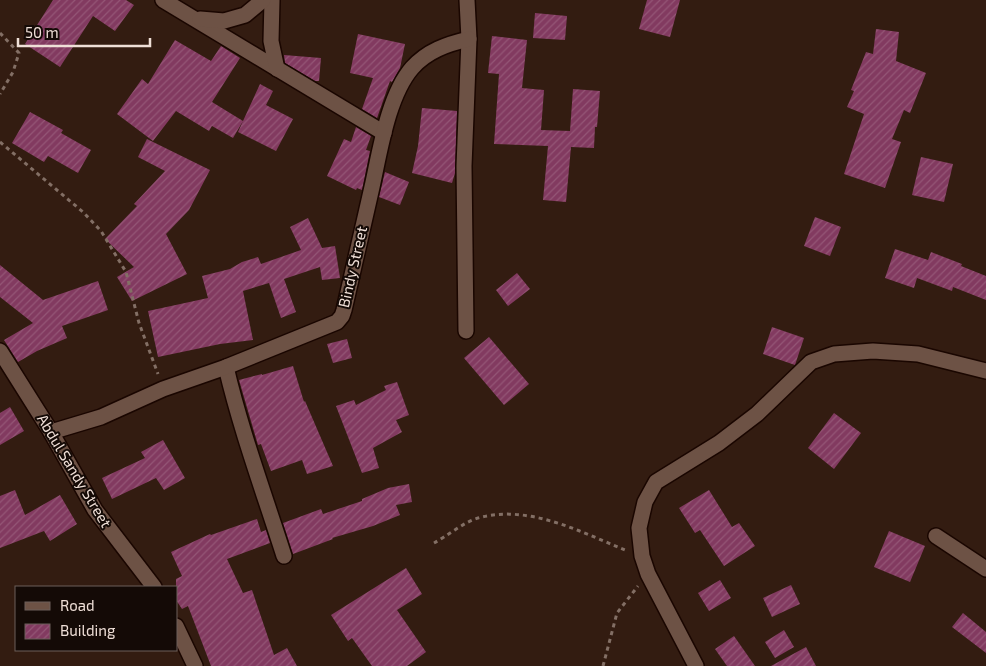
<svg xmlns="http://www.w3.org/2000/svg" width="986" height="666" viewBox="0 0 986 666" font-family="'Exo 2',sans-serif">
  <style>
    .building { fill: url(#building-hatch) }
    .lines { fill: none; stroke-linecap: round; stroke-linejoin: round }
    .minor-casing { stroke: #1a0600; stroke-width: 18 }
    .path { stroke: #836f65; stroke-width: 3; stroke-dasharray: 4 4; stroke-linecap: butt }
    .minor { stroke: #6d5245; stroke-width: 15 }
    .labels { text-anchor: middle; stroke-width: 4; stroke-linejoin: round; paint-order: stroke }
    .street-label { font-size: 15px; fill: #efdfd7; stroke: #140a06 }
  </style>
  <defs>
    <pattern id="building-hatch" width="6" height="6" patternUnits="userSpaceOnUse" patternTransform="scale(1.25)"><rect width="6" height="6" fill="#823a60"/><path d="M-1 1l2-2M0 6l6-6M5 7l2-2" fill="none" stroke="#945676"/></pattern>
  </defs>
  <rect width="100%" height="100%" fill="#331c11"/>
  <!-- building -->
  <g class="building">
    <polygon points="53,0 126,0 134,5 115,31 93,16 60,67 25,44"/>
    <polygon points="647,0 680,0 670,37 639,29"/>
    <polygon points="535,13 567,16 565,40 533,38"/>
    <polygon points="876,29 899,32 896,61 926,73 910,113 904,110 892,139 901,142 885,188 844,174 864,114 847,107 854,91 851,90 866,52 873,54"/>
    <polygon points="358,34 405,44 400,68 392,82 390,81 377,118 362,109 373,78 350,73"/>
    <polygon points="492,36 527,40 522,88 544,90 541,130 570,131 573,89 600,91 597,127 595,127 594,148 571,147 566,202 543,200 548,146 494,144 499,74 488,73"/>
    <polygon points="175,40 211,61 221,46 240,58 212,102 243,121 260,84 273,91 266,105 293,119 276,151 238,132 243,121 233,138 212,126 209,131 176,111 153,141 117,114 142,79 148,84"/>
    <polygon points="284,55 321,58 319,81 315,81 285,63"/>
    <polygon points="422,108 457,111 455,173 452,183 412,173 418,146"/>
    <polygon points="30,112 63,130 61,133 91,150 78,173 48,156 44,162 12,143"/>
    <polygon points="356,127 371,136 366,150 370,151 362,190 357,188 356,190 327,176 344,139 351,142"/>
    <polygon points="147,139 210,170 189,210 166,234 187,274 132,301 117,277 134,267 105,239 137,206 134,204 165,171 138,157"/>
    <polygon points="921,157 953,164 944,202 912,195"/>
    <polygon points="385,172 409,182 400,205 379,197"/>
    <polygon points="815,217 841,227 830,256 804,246"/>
    <polygon points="308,218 322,248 335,246 340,278 322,280 320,267 284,279 296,312 281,318 269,283 243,291 253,340 220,344 158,357 148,311 208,298 202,276 230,269 242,262 258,257 261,264 301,250 290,227"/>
    <polygon points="895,249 928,260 931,252 962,264 961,266 986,276 986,300 953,287 952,291 917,278 914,288 885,278"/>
    <polygon points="0,265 43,300 98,281 108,310 62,326 67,338 37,351 18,362 4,340 33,323 0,297"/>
    <polygon points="517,273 530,289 508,306 496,290"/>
    <polygon points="772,327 804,338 795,365 763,354"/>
    <polygon points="489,337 529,384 504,405 464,358"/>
    <polygon points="347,339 352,358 333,363 327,344"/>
    <polygon points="293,366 304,402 305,401 333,466 307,474 302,460 271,471 261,444 258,445 239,380 262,374 262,375"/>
    <polygon points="397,382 409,415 396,420 402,432 373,448 379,468 362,473 336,406 354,400 356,405 386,390 384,386"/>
    <polygon points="10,407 24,431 0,445 0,413"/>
    <polygon points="834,413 861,433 834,469 808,448"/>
    <polygon points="163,440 185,478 164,490 156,478 112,499 102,478 145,458 141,452"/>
    <polygon points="409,484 412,502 396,505 400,515 373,526 332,538 333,539 293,554 283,523 321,509 323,514 362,501 362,499 388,488"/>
    <polygon points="15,490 25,515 60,495 77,524 50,541 44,531 0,548 0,496"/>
    <polygon points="709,490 732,527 739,523 755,546 724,566 700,530 695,533 679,508"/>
    <polygon points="257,519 261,532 266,530 270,543 227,559 243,593 252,590 274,655 287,648 297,666 211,666 188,606 182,609 176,600 176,579 182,576 171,552 210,534 211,535"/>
    <polygon points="889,531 925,546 910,582 874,567"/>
    <polygon points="406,568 422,594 397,610 426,652 407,666 372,666 352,638 348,641 331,615"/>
    <polygon points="720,580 731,598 709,611 698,593"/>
    <polygon points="791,585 800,604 772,617 763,598"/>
    <polygon points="963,613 986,632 986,653 952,627"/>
    <polygon points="784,630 794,647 775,658 765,642"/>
    <polygon points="734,636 755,666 727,666 715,649"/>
    <polygon points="806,647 816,666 771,666"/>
  </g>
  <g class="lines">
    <!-- minor casing -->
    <g class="minor-casing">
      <g id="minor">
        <polyline points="163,0 384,133"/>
        <polyline points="272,0 271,41 277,69"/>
        <polyline points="200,19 224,21 245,15 263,0"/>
        <polyline points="466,331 464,166 469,39 467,0"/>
        <polyline points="0,351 51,432 95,510 154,587"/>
        <path d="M226 367C241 431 264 493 284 556"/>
        <path d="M51 432 101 417 163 389 226 367 337 322 342 316 344 310C353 269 363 228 372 187 380 151 388 96 412 68 427 51 447 44 469 39"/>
        <polyline points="936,536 986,569"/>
        <polyline points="176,626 195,666"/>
        <polyline points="696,666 648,574 642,556 639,528 645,502 656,482 719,443 757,414 811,362 834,354 873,351 918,354 986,371"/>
      </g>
    </g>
    <!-- path -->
    <g class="path">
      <polyline points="0,33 19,53 13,72 0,94"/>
      <polyline points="0,142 83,212 101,231 126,272 139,323 158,374"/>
      <path d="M434 543C447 536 464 522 478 518 528 504 579 531 625 550"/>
      <polyline points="603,666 617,613 638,586"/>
    </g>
    <!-- minor -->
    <use href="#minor" class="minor"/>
  </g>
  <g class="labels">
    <!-- street labels -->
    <g class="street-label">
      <text transform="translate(353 267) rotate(-77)" y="5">Bindy Street</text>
      <text transform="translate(74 471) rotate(59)" y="5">Abdul Sandy Street</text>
    </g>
  </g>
  <!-- legend -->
  <rect x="15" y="586" width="162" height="65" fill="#140a06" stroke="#6c5f5a"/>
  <rect x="25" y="602" width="25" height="8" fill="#6d5245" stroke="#6c5f5a"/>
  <text x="60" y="611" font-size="15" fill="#efdfd7">Road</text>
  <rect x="25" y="624" width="25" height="15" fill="url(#building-hatch)" stroke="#6c5f5a"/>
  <text x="60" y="636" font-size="15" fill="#efdfd7">Building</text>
  <!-- scale -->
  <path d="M18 38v8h132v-8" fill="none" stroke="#efdfd7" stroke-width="2.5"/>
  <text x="25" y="38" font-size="15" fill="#efdfd7" stroke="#140a06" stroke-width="4" paint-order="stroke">50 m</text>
</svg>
